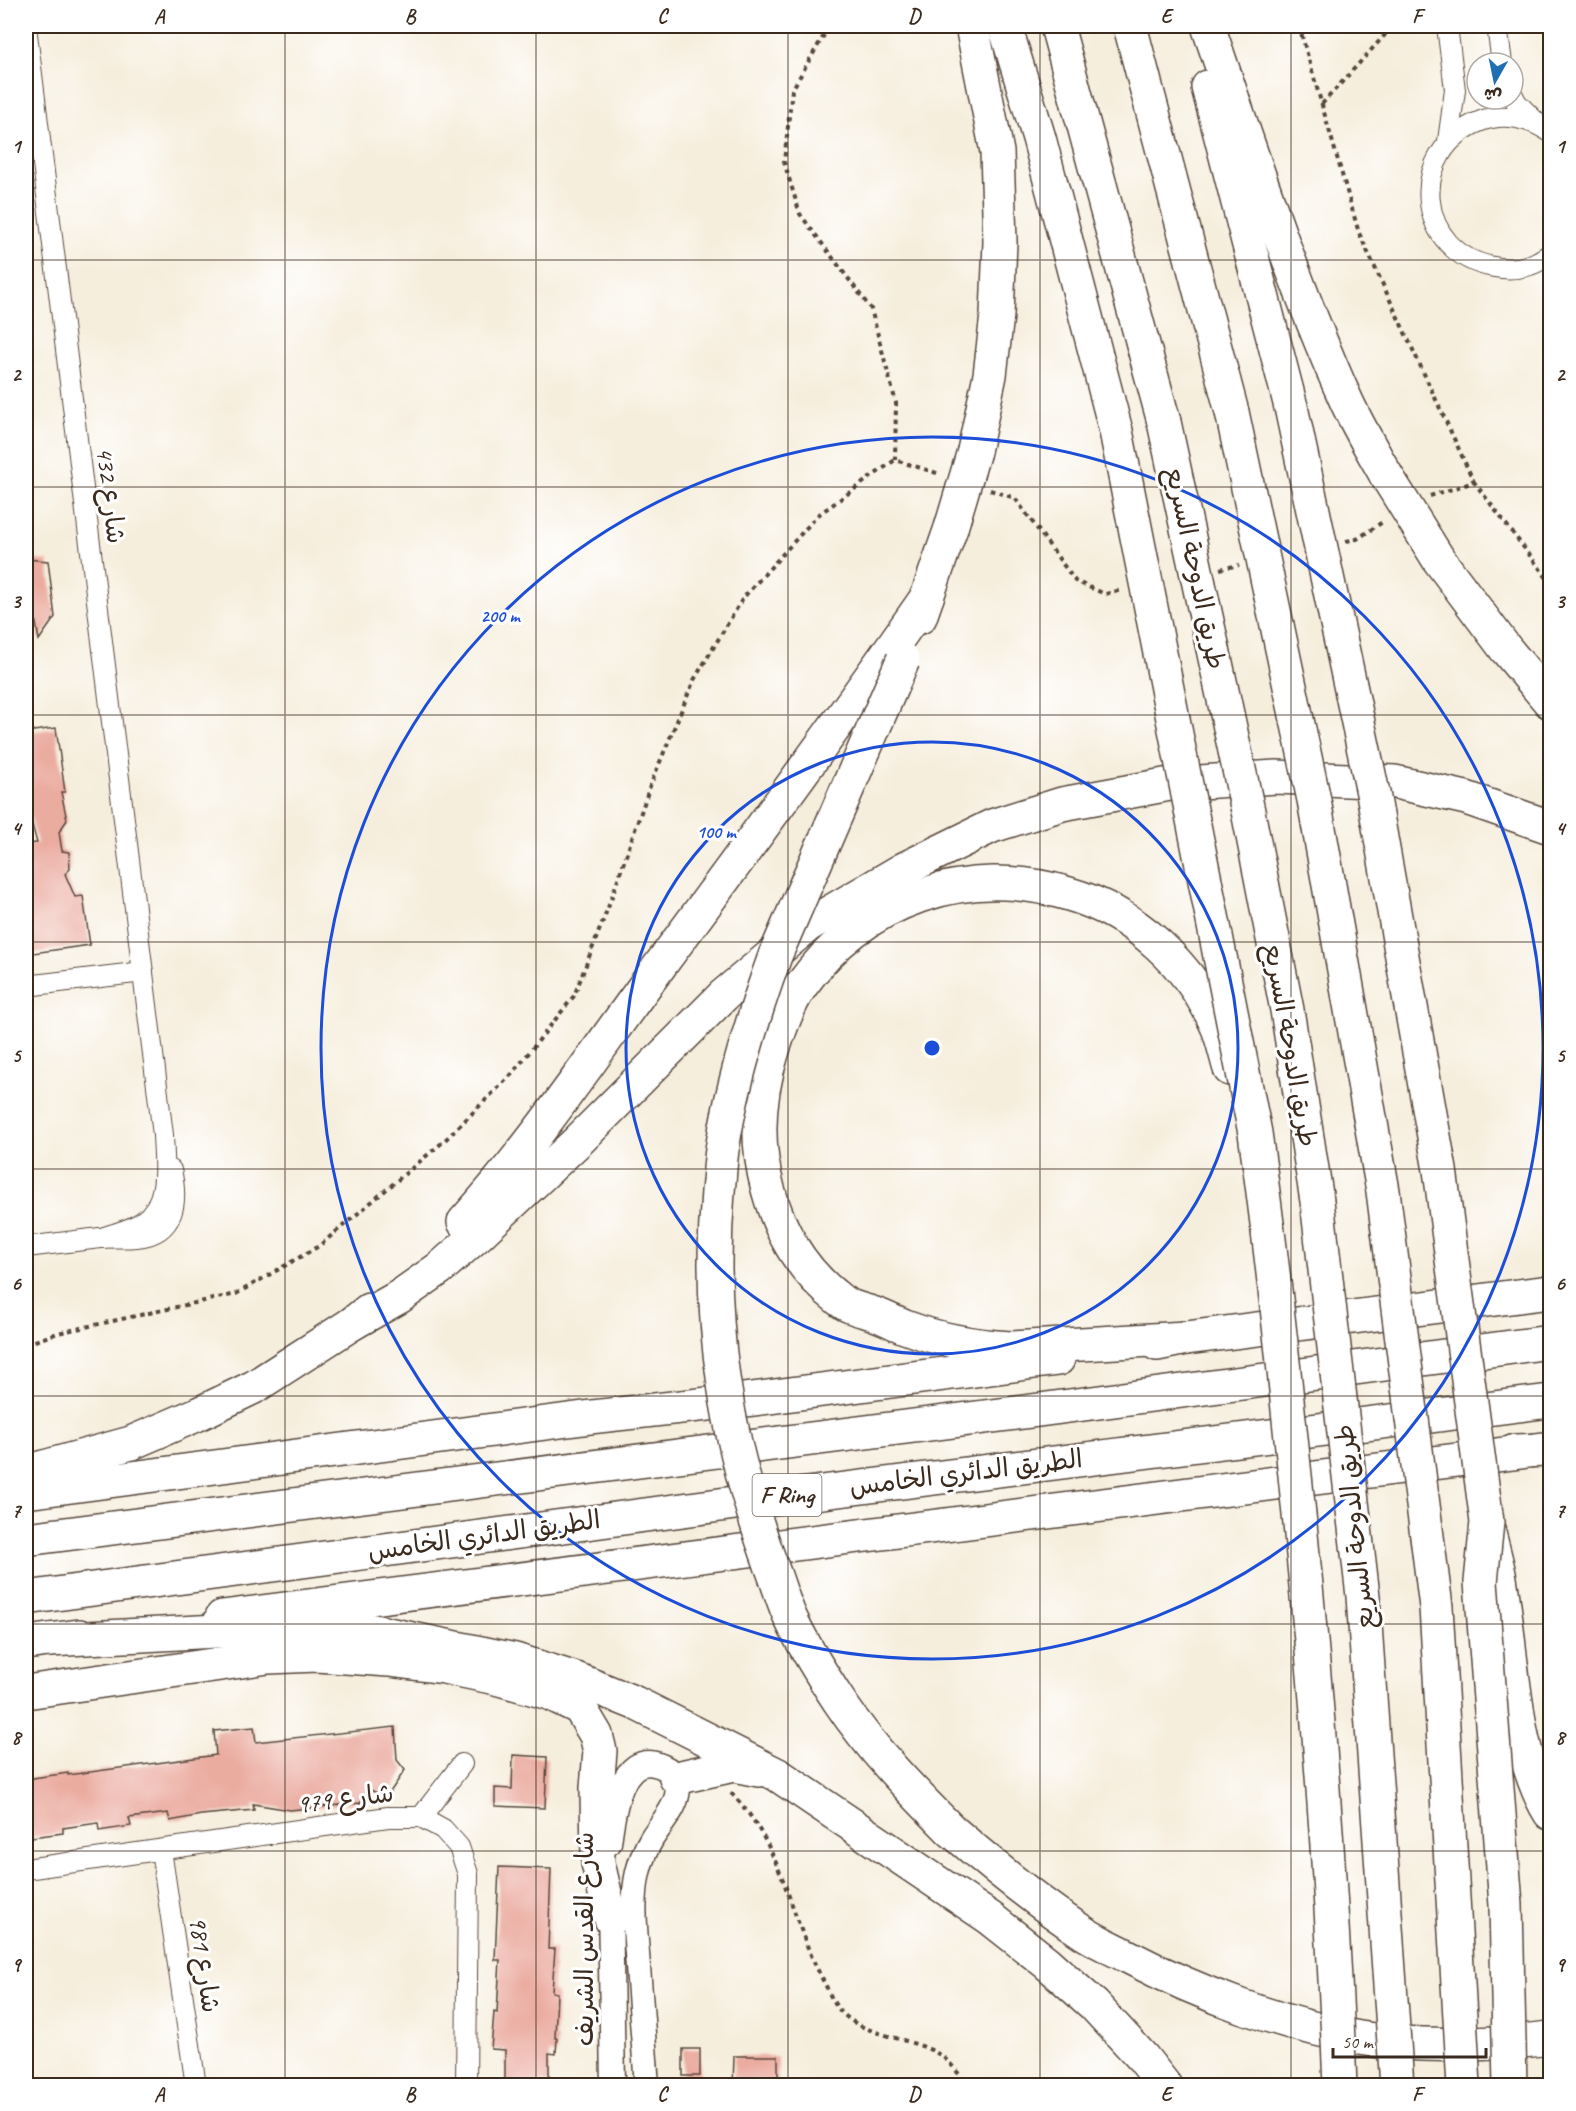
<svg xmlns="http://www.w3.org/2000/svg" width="1576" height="2111" viewBox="0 0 1576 2111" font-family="Caveat,'Playpen Sans Arabic',sans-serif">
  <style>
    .building { fill: #ebaca0 }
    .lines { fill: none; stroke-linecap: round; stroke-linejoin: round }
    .minor-casing { stroke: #57473b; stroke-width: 22 }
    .tertiary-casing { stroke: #57473b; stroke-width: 27 }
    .trunk-casing { stroke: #57473b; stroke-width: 36 }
    .motorway-casing { stroke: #57473b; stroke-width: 36 }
    .path { stroke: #57473b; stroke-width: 4; stroke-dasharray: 4.5 4.5; stroke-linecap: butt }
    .minor { stroke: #fff; stroke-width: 20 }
    .tertiary { stroke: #fff; stroke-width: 24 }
    .trunk { stroke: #fff; stroke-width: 33 }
    .motorway { stroke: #fff; stroke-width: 33 }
    .motorway-bridge-casing { stroke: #57473b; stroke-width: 36; stroke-linecap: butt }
    .motorway-bridge { stroke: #fff; stroke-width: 33 }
    .grid { fill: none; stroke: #3b2a1e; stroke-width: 1.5; stroke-opacity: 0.55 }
    .ring { fill: none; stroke: #1d4ed8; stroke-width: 3 }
    .labels { text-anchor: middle; stroke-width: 6; stroke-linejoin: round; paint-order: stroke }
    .shield { fill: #fff; stroke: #766a62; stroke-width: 1.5 }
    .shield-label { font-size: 24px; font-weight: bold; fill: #3b2a1e }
    .street-label { font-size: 26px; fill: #3b2a1e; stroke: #fff }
    .centre { fill: #1d4ed8; stroke: #fff; stroke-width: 3 }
    .ring-label { font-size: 18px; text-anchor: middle; font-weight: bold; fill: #1d4ed8; stroke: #fff; stroke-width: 6; stroke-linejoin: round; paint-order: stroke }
    .neatline { fill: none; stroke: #3b2a1e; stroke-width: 2 }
    .grid-label { font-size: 20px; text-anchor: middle; font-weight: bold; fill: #3b2a1e }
  </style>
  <rect width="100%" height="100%" fill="#fff"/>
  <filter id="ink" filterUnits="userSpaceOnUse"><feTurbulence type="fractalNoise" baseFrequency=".0167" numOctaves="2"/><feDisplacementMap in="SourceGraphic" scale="12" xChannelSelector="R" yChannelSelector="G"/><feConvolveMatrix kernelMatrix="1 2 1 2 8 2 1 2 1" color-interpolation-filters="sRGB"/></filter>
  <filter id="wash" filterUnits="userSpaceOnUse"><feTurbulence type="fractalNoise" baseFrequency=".008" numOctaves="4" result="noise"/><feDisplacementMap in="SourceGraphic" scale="24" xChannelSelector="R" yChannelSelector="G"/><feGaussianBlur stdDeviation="1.35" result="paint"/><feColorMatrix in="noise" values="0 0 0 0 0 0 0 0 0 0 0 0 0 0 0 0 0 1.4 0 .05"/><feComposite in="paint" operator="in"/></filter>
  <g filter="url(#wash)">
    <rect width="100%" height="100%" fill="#f6eedd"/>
    <g id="blocks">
      <!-- building -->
      <g class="building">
        <polygon points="26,559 48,561 55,617 39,640 30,590 26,588"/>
        <polygon points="56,728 65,792 61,792 67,820 59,832 62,851 69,852 70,869 65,874 75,897 83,896 90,945 26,954 26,844 37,843 29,813 26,813 26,732"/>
        <polygon points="254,1727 256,1742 395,1727 397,1760 405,1770 386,1798 369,1789 360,1803 290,1810 253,1804 254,1810 201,1815 170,1821 168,1813 129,1818 131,1826 99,1831 98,1823 63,1828 63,1833 32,1837 31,1830 26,1830 26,1779 68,1773 68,1775 216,1755 214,1731"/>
        <polygon points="513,1755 547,1757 545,1808 495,1806 495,1788 512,1789"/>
        <polygon points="499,1867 551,1869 548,1949 555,1949 552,1992 557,1993 555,2038 557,2038 556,2054 549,2053 549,2083 505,2083 505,2050 491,2049 494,2012 497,2013 500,1960 495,1960"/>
        <rect x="683" y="2049" width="17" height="27"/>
        <polygon points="734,2056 778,2056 778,2085 733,2085"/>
      </g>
    </g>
  </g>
  <g filter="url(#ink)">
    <use href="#blocks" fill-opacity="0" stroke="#57473b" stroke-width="1.5"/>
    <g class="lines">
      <!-- minor casing -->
      <g class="minor-casing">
        <g id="minor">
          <path d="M26 26 163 1135C164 1165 171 1202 142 1222 131 1230 115 1233 102 1238"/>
          <polyline points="1447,26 1455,90 1448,141"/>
          <polyline points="1497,26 1502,63"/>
          <polyline points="1513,96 1517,103 1536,122"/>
          <path d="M1550 132C1530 118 1504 112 1481 121 1406 150 1415 254 1494 267 1505 269 1519 269 1530 265 1537 263 1544 258 1550 254"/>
          <polyline points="26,986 143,972"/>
          <path d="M26 1247C50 1244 75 1241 100 1238 112 1237 125 1238 137 1237 176 1233 178 1200 171 1170"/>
          <polyline points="421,1817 462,1764"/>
          <polyline points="161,1850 196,2086"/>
          <polyline points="26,1869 388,1817 421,1817 443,1829 459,1847 468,1874 466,2086"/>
        </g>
      </g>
      <!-- tertiary casing -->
      <g class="tertiary-casing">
        <g id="tertiary">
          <path d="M609 1843C612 1818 620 1748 661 1766 669 1769 677 1776 678 1785 679 1806 662 1822 652 1838 646 1848 641 1860 638 1872 631 1902 636 1936 638 1967 641 2007 644 2046 647 2086"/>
          <polyline points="610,1902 613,2086"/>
        </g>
      </g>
      <!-- trunk casing -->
      <g class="trunk-casing">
        <g id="trunk">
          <polyline points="1157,1344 1186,1338 1550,1292"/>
          <polyline points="26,1492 591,1417 753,1399 1058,1359"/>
          <polyline points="26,1539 1039,1410 1550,1342"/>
          <path d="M26 1598C533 1528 1042 1462 1550 1401"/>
          <polyline points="222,1617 1543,1449"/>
          <polyline points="26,1643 79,1636"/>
          <polyline points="26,1692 268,1657 317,1655 389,1660 444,1667 496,1678 549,1693 580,1708 596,1735 600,1751 597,1788 598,1863 611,1919"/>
        </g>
      </g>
      <!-- motorway casing -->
      <g class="motorway-casing">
        <g id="motorway">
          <polyline points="972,26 997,152 1000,242 997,315 990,375 974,451"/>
          <polyline points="1005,26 1039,138 1116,431"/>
          <polyline points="1057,26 1164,422"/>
          <polyline points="1130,26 1232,412"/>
          <path d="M1208 26C1251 151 1291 278 1345 398 1357 425 1372 450 1386 475"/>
          <polyline points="1208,87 1291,407"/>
          <polyline points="920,617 951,528"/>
          <polyline points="1505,648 1550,702"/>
          <path d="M464 1222C530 1149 586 1066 644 987 740 858 835 729 927 597"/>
          <polyline points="353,1323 399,1297 440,1268 479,1234 577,1142 724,995 808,925 904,869 992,826 1062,804 1170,784 1276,777 1395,782 1466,798 1550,827"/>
          <path d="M1186 1338 1011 1348C976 1346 939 1340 905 1327 895 1323 886 1318 875 1314 864 1310 849 1308 840 1300 803 1272 780 1234 768 1189 755 1142 758 1096 773 1050 780 1028 788 1005 801 986 863 899 967 863 1069 894 1135 913 1191 965 1218 1028 1223 1041 1226 1056 1230 1069"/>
          <polyline points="1515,1451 1550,1450"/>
          <polyline points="26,1472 131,1443 196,1415 254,1387 353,1323 369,1310"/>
          <path d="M1488 1529C1492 1546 1497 1562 1500 1579 1513 1650 1512 1752 1550 1813"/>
          <polyline points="49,1640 308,1626 368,1630 515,1660 576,1679 635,1703 778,1775 990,1918 1047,1963 1094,2005 1143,2058 1165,2086"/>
          <polyline points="676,1778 734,1765 759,1770"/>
          <path d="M951 1830C994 1867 1037 1902 1084 1933 1098 1942 1114 1949 1129 1957 1198 1993 1282 2025 1360 2038 1418 2048 1492 2045 1550 2038"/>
        </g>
      </g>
      <!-- path -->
      <g class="path">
        <polyline points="824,26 824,35 792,90 784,162 800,214 871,309 896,403 895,460"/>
        <polyline points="1299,26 1359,233 1474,482"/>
        <polyline points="1322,104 1393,26"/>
        <polyline points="990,490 1015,498 1075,581 1105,594 1122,590"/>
        <polyline points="1430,496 1474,482 1550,582"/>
        <polyline points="1346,541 1357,539 1384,521"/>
        <polyline points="1220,569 1239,565"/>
        <polyline points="26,1344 58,1333 236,1294 319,1246 443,1142 512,1074 574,996 609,905 650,786 694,680 743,598 818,515 895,460 940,474"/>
        <path d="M731 1793C784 1846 790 1921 825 1984 829 1992 832 2001 838 2008 859 2037 911 2036 940 2055 951 2062 960 2076 968 2086"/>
      </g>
      <!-- minor -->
      <use href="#minor" class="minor"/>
      <!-- tertiary -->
      <use href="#tertiary" class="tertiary"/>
      <!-- trunk -->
      <use href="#trunk" class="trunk"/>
      <!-- motorway -->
      <use href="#motorway" class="motorway"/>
      <!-- motorway-bridge casing -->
      <g class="motorway-bridge-casing">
        <g id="motorway-bridge">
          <polyline points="1291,407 1373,793 1440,1170 1487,1522 1481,1582 1506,1905 1510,2086"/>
          <polyline points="1232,412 1314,800 1383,1191 1436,1607 1464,2086"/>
          <polyline points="1164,422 1248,811 1287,1010 1317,1201 1363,1596 1397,2086"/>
          <path d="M1116 431 1255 1133C1269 1232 1280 1330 1290 1429 1314 1647 1331 1866 1340 2086"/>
          <polyline points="1386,475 1439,560 1505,648"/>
          <polyline points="951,528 974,451"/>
          <path d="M903 660 775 956C753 1017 733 1080 723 1144 720 1159 720 1176 718 1191 707 1323 726 1441 771 1565 778 1583 783 1602 791 1619 804 1647 822 1675 839 1701 871 1749 911 1790 951 1830"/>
        </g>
      </g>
      <!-- motorway-bridge -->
      <use href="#motorway-bridge" class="motorway-bridge"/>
    </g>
  </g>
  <!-- grid -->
  <path class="grid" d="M285 26V2086M536 26V2086M788 26V2086M1040 26V2086M1291 26V2086M26 260H1550M26 487H1550M26 715H1550M26 942H1550M26 1169H1550M26 1396H1550M26 1624H1550M26 1851H1550"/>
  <!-- distance rings -->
  <g class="ring">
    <circle cx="932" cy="1048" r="306"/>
    <circle cx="932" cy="1048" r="611"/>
  </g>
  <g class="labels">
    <!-- shield labels -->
    <rect class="shield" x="752.5" y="1474" width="69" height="42" rx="4.5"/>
    <g class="shield-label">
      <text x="787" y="1503">F Ring</text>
    </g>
    <!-- street labels -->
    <g class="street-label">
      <text transform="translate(111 495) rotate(83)" y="9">شارع 432</text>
      <text transform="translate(1196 568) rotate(78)" y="9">طريق الدوحة السريع</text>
      <text transform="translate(1291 1045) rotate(80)" y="9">طريق الدوحة السريع</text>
      <text transform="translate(966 1472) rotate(-7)" y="9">الطريق الدائري الخامس</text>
      <text transform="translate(1354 1527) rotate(-96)" y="9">طريق الدوحة السريع</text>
      <text transform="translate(484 1535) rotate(-8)" y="9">الطريق الدائري الخامس</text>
      <text transform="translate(345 1798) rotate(-7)" y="9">شارع 979</text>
      <text transform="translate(584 1939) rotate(-90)" y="9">شارع القدس الشريف</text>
      <text transform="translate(205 1964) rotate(82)" y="9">شارع 981</text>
    </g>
  </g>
  <circle cx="932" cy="1048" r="9" class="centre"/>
  <g class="ring-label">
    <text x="500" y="622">200 m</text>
    <text x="716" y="838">100 m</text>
  </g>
  <!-- margin -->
  <rect width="1576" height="2111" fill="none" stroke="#fff" stroke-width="66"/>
  <!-- north arrow -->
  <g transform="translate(1495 81) rotate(189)"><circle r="28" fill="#ffffff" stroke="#b1aaa5" stroke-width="1.5"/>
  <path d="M0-4.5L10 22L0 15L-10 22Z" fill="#1f6fb2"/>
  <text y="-9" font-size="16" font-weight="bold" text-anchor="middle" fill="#3b2a1e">ش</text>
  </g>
  <!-- scale -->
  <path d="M1333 2048v9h153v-9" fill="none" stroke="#3b2a1e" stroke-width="3"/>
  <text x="1342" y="2048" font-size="18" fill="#3b2a1e" stroke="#ffffff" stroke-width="4.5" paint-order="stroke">50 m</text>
  <rect x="33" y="33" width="1510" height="2045" class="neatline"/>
  <g class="grid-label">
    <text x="159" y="23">A</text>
    <text x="410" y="23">B</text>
    <text x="662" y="23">C</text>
    <text x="914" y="23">D</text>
    <text x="1166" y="23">E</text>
    <text x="1417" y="23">F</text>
    <text x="16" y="153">1</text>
    <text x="1560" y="153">1</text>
    <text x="16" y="381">2</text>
    <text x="1560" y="381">2</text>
    <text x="16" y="608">3</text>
    <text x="1560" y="608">3</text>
    <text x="16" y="835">4</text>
    <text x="1560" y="835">4</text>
    <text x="16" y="1062">5</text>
    <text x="1560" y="1062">5</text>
    <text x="16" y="1290">6</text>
    <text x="1560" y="1290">6</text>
    <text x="16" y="1517">7</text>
    <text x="1560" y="1517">7</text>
    <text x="16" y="1744">8</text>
    <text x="1560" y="1744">8</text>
    <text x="16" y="1971">9</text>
    <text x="1560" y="1971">9</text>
    <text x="159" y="2101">A</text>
    <text x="410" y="2101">B</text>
    <text x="662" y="2101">C</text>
    <text x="914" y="2101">D</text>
    <text x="1166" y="2101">E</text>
    <text x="1417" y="2101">F</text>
  </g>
</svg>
